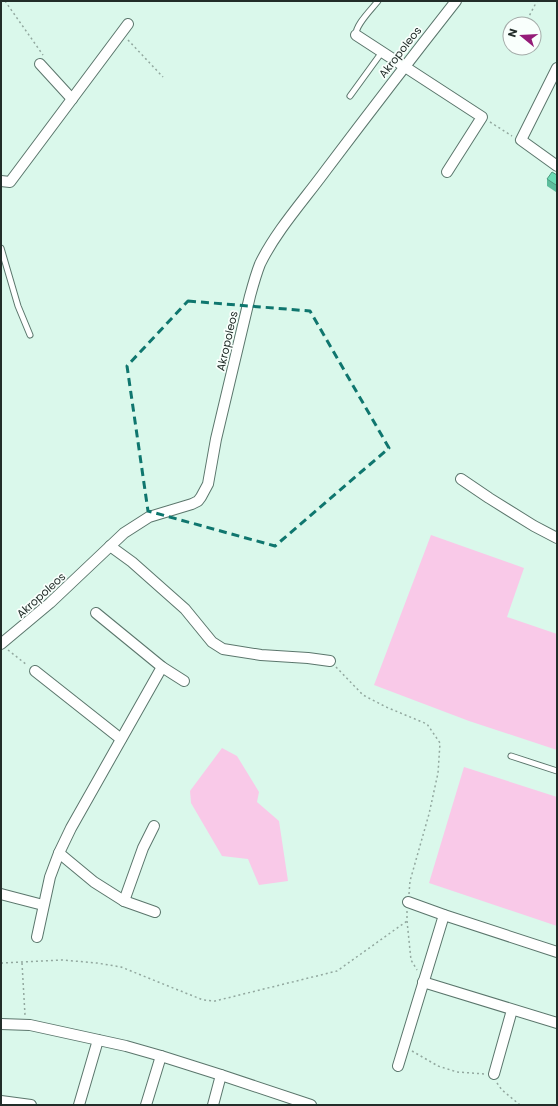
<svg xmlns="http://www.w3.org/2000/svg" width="558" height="1106" viewBox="0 0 558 1106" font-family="Poppins,sans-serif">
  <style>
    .green { fill: #f9c9e8 }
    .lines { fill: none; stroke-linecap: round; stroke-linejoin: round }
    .service-casing { stroke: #5b766c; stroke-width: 7 }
    .minor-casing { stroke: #5b766c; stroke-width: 12 }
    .path { stroke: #92a89f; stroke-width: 1.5; stroke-dasharray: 2 3; stroke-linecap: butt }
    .service { stroke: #fff; stroke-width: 5 }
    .minor { stroke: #fff; stroke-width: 10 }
    .wall { fill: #5cbd9c }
    .building { fill: #6bdcb5; stroke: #4b9a7f }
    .marked { fill: none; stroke: #0f766e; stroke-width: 3; stroke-dasharray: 8 5; stroke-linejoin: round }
    .labels { text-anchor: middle; stroke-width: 3.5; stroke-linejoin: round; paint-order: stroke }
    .street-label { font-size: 11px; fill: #222d29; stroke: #f9fffc }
  </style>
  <rect width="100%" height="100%" fill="#daf8eb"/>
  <!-- green -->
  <g class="green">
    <polygon points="431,535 524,568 507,617 557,634 557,750 469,721 374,685"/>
    <polygon points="222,748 237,756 259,792 257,802 279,821 288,881 259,885 248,859 222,856 191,803 190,791"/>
    <polygon points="464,767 557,797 557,926 429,883"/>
  </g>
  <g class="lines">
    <!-- service casing -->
    <g class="service-casing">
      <g id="service">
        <path d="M356 35C355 25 372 9 378 1"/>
        <polyline points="350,96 382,52"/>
        <polyline points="1,248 18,306 30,335"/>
        <polyline points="511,756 557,771"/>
      </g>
    </g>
    <!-- minor casing -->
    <g class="minor-casing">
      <g id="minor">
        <polyline points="356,35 482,117 447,172"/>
        <polyline points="40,64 72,99"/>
        <polyline points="557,68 521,140 557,166"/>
        <polyline points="1,181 10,182 128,24"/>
        <polyline points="461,479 489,498 534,526 557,538"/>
        <polyline points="110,546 132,562 185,609 212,642 223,649 261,655 308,658 330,661"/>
        <polyline points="96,613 162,667 184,681"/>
        <path d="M1 644 50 603 124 533 149 517 192 504 198 501 201 497 208 484 216 439 250 296C253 285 256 274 260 264 276 231 304 200 326 170 369 113 412 57 456 1"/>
        <polyline points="35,671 121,739"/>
        <polyline points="59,853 94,882 124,901 155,912"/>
        <polyline points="1,894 43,905"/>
        <polyline points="124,901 143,848 154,826"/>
        <polyline points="408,902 444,915 557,952"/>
        <polyline points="37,937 50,877 59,853 71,828 162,667"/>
        <polyline points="423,982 557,1023"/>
        <polyline points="1,1024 30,1025 126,1046 161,1056 221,1075 311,1105"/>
        <polyline points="398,1066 444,915"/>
        <polyline points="494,1074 512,1010"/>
        <polyline points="1,1101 31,1105"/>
        <polyline points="79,1105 98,1040"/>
        <polyline points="146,1105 161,1056"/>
        <polyline points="213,1105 221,1075"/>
      </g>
    </g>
    <!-- path -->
    <g class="path">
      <polyline points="5,1 43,55"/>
      <polyline points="556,1 557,2"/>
      <polyline points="525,24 537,1"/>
      <polyline points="128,40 163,77"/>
      <polyline points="490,122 512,136"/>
      <polyline points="8,650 27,665"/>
      <polyline points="336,667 363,695 386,707 427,724 440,743 438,773 429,814 410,881 409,894"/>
      <polyline points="407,911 407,921 411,960 417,970"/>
      <polyline points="1,963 62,960 97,963 121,967 203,1000 215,1001 337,971 407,921"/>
      <polyline points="22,963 25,1015"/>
      <polyline points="412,1051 438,1066 457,1072 485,1074"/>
      <polyline points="497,1083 502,1090 520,1105"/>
    </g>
    <!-- service -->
    <use href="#service" class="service"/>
    <!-- minor -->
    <use href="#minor" class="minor"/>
  </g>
  <!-- wall -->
  <polygon class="wall" points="557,175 557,190 556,192 547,186 547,179"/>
  <!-- building -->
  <polygon class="building" points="552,172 557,175 557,184 556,185 547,179"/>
  <!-- marked area -->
  <path class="marked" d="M188 301 310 311 389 448 275 546 148 511 127 366Z"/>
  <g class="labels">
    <!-- street labels -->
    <g class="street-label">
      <text transform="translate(400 52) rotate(-52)" y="4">Akropoleos</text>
      <text transform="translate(227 341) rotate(-77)" y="4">Akropoleos</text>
      <text transform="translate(41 595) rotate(-42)" y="4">Akropoleos</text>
    </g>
  </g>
  <!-- border -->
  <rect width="558" height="1106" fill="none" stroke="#222d29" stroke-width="4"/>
  <!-- north arrow -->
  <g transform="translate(522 36) rotate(288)"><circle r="19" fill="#f9fffc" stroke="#a3aba8"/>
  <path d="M0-3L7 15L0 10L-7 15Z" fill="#951c78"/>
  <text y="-6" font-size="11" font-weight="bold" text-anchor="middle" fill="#222d29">N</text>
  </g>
</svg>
